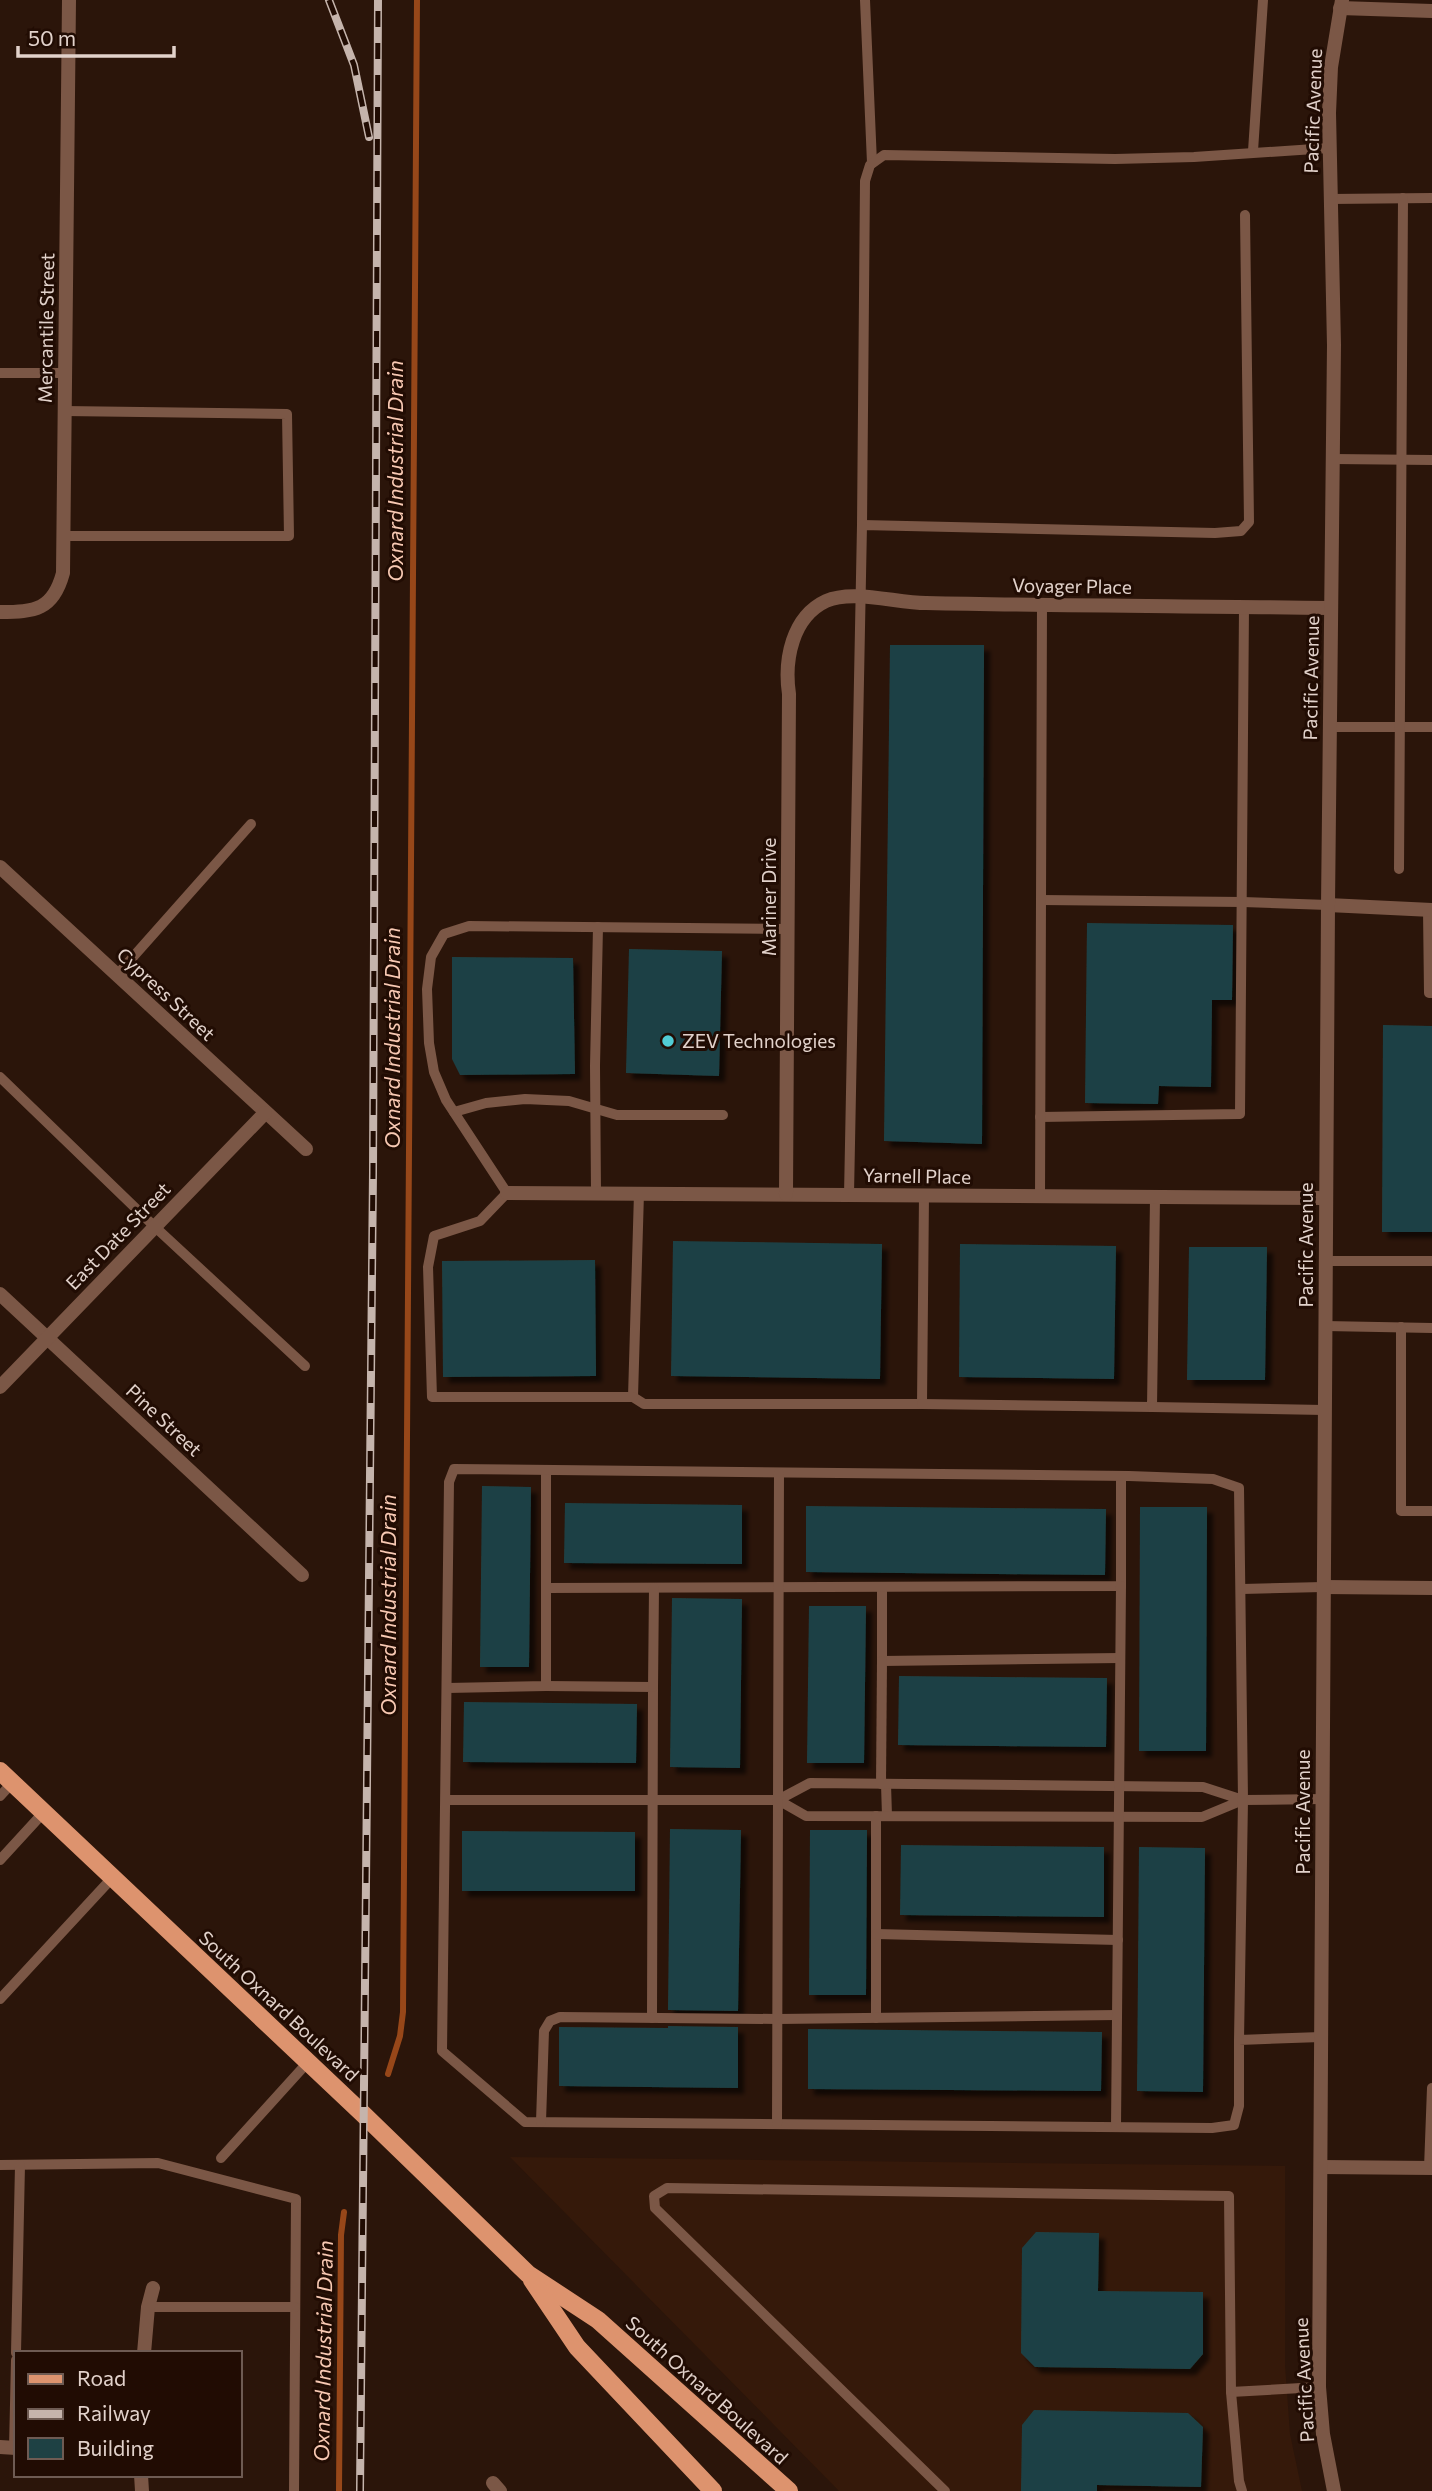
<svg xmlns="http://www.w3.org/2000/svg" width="1432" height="2491" viewBox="0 0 1432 2491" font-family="Commissioner,sans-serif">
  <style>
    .built { fill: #35190a }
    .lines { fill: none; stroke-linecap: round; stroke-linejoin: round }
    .stream { stroke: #974719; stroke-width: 6 }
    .building { fill: #1e4144; filter: url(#shadow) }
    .service { stroke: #7b5746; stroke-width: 10 }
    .minor { stroke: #7b5746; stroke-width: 14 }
    .tertiary { stroke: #7b5746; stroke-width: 14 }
    .primary { stroke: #dd936e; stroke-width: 18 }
    .rail-casing { stroke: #c5b4ac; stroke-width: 8 }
    .rail { stroke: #210c03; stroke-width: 5; stroke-dasharray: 16; stroke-linecap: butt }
    .poi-dot { fill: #51ccd4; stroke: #210c03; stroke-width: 2.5 }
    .labels { text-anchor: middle; stroke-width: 6; stroke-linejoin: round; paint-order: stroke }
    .street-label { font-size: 19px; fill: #e2d2cb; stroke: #210c03 }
    .poi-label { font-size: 19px; fill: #e2d2cb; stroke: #210c03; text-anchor: start }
    .water-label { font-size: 21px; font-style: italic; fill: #f8c9b3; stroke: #210c03 }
  </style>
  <defs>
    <filter id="shadow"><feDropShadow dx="6" dy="6" stdDeviation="2" flood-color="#0009"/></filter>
  </defs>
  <rect width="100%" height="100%" fill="#2b150a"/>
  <!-- built -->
  <polygon class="built" points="510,2157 1285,2166 1285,2365 1290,2434 1302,2491 839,2491"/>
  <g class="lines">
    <!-- stream -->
    <g class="stream">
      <polyline points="388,2074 400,2036 403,2012 417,0"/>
      <polyline points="339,2491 341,2235 344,2212"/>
    </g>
  </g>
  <!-- building -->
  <g class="building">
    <polygon points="890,645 984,645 982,1144 884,1141"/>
    <polygon points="1087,923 1233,925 1232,1000 1212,1000 1211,1087 1159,1086 1158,1104 1085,1103"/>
    <polygon points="629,949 722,951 719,1076 626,1073"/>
    <polygon points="452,957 573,958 575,1074 460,1075 452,1059"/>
    <polygon points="1383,1025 1432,1026 1432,1232 1382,1232"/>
    <polygon points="673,1241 882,1244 880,1379 671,1376"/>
    <polygon points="960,1244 1116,1246 1114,1379 959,1377"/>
    <polygon points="1189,1247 1267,1247 1265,1380 1187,1380"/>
    <polygon points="595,1260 596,1376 443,1377 442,1261"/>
    <polygon points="482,1486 531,1487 529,1667 480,1667"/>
    <polygon points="565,1503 742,1505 742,1564 564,1563"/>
    <polygon points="806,1506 1106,1509 1105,1575 806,1572"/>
    <polygon points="1140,1507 1207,1507 1206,1751 1139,1751"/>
    <polygon points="672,1598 742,1599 740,1768 670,1767"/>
    <polygon points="809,1606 866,1606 864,1763 807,1763"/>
    <polygon points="899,1676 1107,1678 1106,1747 898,1745"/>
    <polygon points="464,1702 637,1704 636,1763 463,1762"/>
    <polygon points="670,1829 741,1830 738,2011 668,2010"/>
    <polygon points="810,1830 867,1830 866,1995 809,1995"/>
    <polygon points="462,1831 635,1832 635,1891 462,1891"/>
    <polygon points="901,1845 1104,1847 1104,1917 900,1915"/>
    <polygon points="1139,1847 1205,1848 1203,2092 1137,2091"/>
    <polygon points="668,2026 738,2027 738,2088 559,2086 559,2027 668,2028"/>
    <polygon points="808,2029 1102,2032 1101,2091 808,2089"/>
    <polygon points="1036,2232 1099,2233 1098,2291 1203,2292 1203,2354 1190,2369 1035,2367 1021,2353 1022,2248"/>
    <polygon points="1034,2410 1188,2413 1203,2427 1201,2487 1097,2485 1097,2491 1021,2491 1022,2425"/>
  </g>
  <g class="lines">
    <!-- service -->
    <g class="service">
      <polyline points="865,0 872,163"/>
      <polyline points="1253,151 1263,0"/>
      <polyline points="1330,199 1432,198"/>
      <polyline points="0,373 65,373"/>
      <polyline points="1333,459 1432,460"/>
      <polyline points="862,525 865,181 870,165 884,155 1115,159 1194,157 1329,148"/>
      <polyline points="62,536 289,536 287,414 64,411"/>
      <polyline points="1330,727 1432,727"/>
      <polyline points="1399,869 1403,198"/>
      <polyline points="1041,900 1243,902 1328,905"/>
      <polyline points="1428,910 1429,993 1432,993"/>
      <polyline points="117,975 251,824"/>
      <polyline points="0,1077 154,1226 305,1366"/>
      <polyline points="454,1112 486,1103 525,1099 569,1101 617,1115 723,1115"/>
      <polyline points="1040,1117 1240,1114 1244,607"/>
      <polyline points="596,1193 595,1066 598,927"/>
      <polyline points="639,1193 633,1397 644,1404 922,1404 924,1195"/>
      <polyline points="849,1195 862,525 1215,533 1241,531 1249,522 1245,215"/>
      <polyline points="1040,1197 1042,605"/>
      <polyline points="1325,1261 1432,1261"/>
      <polyline points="1325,1326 1432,1328"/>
      <polyline points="1401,1327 1401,1511 1432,1511"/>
      <polyline points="633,1397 432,1397 428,1267 434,1236 480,1221 507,1193 446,1100 434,1072 429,1043 427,989 431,957 444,934 469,926 788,929"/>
      <polyline points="922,1404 1152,1407 1155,1198"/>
      <polyline points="1152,1407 1324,1410"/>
      <polyline points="882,1587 882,1661 1120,1658"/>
      <polyline points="546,1588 1121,1586 1121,1476"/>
      <polyline points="1242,1589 1323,1587"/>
      <polyline points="546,1686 653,1687 652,2018"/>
      <polyline points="653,1687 654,1588"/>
      <polyline points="447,1688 546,1686 546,1471"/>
      <polyline points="881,1784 882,1661"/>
      <polyline points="886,1784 887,1816"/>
      <polyline points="0,1796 12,1783"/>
      <polyline points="446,1800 778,1800"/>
      <polyline points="1243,1800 1202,1817 806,1816 778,1800 810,1783 1203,1787 1243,1800 1322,1799"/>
      <polyline points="876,1816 876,2018"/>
      <polyline points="0,1860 44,1812"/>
      <polyline points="876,1934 1118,1940"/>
      <polyline points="0,1999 113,1877"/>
      <polyline points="1239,2040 1243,1800 1239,1488 1213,1479 1129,1476 454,1469 449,1482 442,2051 525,2122 1212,2128 1234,2125 1239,2106 1239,2040 1321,2037"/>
      <polyline points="541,2122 544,2031 550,2021 560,2017 777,2019 1117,2015"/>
      <polyline points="777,2124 779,1473"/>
      <polyline points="1116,2127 1121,1586"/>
      <polyline points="221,2158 308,2062"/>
      <polyline points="0,2165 158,2163 296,2199 294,2491"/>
      <polyline points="1429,2168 1432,2088"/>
      <polyline points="148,2307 295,2307"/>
      <polyline points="16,2353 20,2165"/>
      <polyline points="1231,2392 1239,2481 1242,2491"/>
      <polyline points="14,2448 16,2360"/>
      <polyline points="945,2491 655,2208 654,2196 667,2188 1229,2196 1231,2392 1319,2387"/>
    </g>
    <!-- minor -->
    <g class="minor">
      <polyline points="1340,8 1432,11"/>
      <path d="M0 612C35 612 53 610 63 573L69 0"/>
      <polyline points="0,867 306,1149"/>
      <polyline points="507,1193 1326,1198"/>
      <path d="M786 1194 789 694C784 660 792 617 826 601 853 589 896 603 926 603 1061 606 1196 606 1331 608"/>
      <polyline points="0,1294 302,1575"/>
      <polyline points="0,1387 265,1113"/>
      <polyline points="1323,1587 1432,1588"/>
      <polyline points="144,2353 148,2307 153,2288"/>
      <polyline points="0,2447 16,2448"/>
      <polyline points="141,2475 142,2491"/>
      <polyline points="493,2483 500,2491"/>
    </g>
    <!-- tertiary -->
    <g class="tertiary">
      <polyline points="1328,905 1432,910"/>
      <polyline points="1321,2167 1432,2168"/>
      <polyline points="1334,2491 1323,2434 1319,2387 1328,905 1334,345 1329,113 1331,67 1342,0"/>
    </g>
    <!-- primary -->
    <g class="primary">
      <polyline points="0,1771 363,2114 528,2274 598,2320 789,2491"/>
      <polyline points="532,2280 577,2347 713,2491"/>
    </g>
    <!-- rail casing -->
    <g class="rail-casing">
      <g id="rail">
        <polyline points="329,0 354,65 369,137"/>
        <polyline points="360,2491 373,1172 378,0"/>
      </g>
    </g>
    <!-- rail -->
    <use href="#rail" class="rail"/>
  </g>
  <!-- markers -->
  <circle class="poi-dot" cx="668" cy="1041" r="7"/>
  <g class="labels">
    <!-- street labels -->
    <g class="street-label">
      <text transform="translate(1313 111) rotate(-88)" y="7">Pacific Avenue</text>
      <text transform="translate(46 328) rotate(-89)" y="7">Mercantile Street</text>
      <text transform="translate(1072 586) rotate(1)" y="7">Voyager Place</text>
      <text transform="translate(1311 678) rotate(-89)" y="7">Pacific Avenue</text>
      <text transform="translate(769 897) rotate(-90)" y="7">Mariner Drive</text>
      <text transform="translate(166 994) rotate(43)" y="7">Cypress Street</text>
      <text transform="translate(917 1176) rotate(1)" y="7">Yarnell Place</text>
      <text transform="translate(118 1236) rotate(-46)" y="7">East Date Street</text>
      <text transform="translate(1306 1245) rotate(-90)" y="7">Pacific Avenue</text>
      <text transform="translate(164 1420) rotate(43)" y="7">Pine Street</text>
      <text transform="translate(1303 1812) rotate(-90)" y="7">Pacific Avenue</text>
      <text transform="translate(279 2006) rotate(43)" y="7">South Oxnard Boulevard</text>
      <text transform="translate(1304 2380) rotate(-93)" y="7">Pacific Avenue</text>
      <text transform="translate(707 2390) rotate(42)" y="7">South Oxnard Boulevard</text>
    </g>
    <!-- poi labels -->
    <g class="poi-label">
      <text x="682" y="1048">ZEV Technologies</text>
    </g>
    <!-- water labels -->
    <g class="water-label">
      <text transform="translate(396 471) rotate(-90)" y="7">Oxnard Industrial Drain</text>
      <text transform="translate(393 1038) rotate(-90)" y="7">Oxnard Industrial Drain</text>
      <text transform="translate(389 1605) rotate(-90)" y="7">Oxnard Industrial Drain</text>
      <text transform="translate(324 2351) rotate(-89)" y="7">Oxnard Industrial Drain</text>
    </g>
  </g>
  <!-- legend -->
  <rect x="14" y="2351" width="228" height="126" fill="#210c03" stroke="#6e5b53" stroke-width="2"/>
  <rect x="28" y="2374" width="35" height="10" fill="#dd936e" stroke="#6e5b53" stroke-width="2"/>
  <text x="77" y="2386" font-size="21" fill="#e2d2cb">Road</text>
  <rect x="28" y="2409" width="35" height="10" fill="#c5b4ac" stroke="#6e5b53" stroke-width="2"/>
  <text x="77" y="2421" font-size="21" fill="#e2d2cb">Railway</text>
  <rect x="28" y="2438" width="35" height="21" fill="#1e4144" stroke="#6e5b53" stroke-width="2"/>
  <text x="77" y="2456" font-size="21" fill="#e2d2cb">Building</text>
  <!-- scale -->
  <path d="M18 46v10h156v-10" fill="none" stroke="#e2d2cb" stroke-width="3.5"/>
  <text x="28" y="46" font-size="21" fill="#e2d2cb" stroke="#210c03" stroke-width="5" paint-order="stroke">50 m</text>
</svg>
